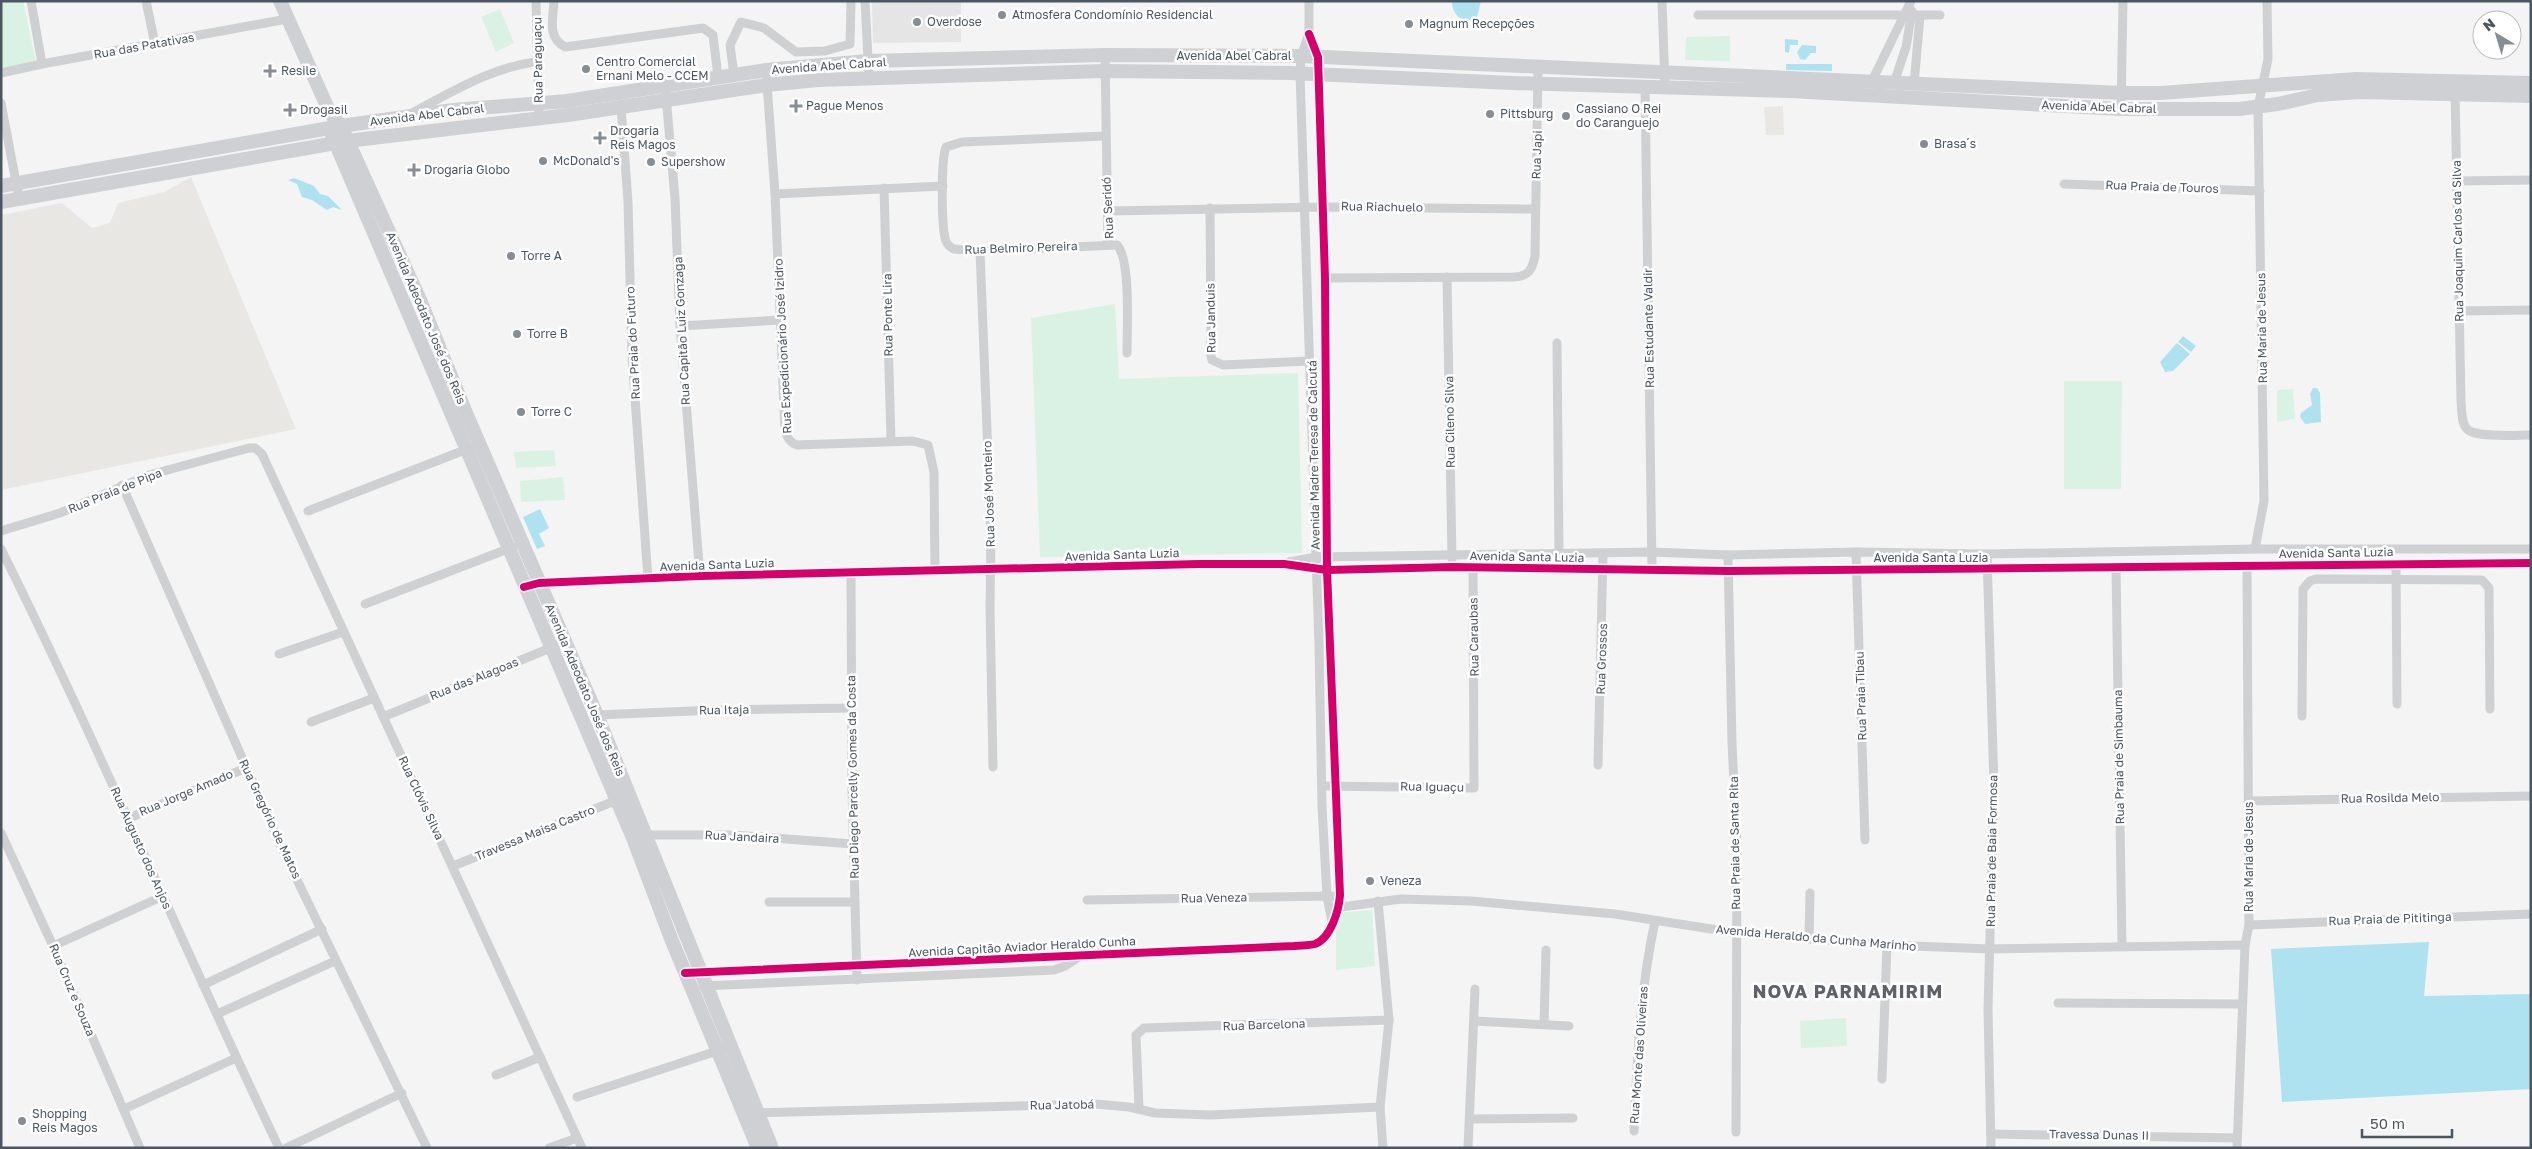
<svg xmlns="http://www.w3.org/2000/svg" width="2532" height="1149" viewBox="0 0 2532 1149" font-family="'Golos Text',sans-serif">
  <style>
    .commercial { fill: #e8e7e3 }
    .education { fill: #e6e5e6 }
    .green { fill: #d9f2e3 }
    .water { fill: #aee2f0 }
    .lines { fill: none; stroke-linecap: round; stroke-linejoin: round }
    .street { stroke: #ced0d2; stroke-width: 9 }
    .secondary { stroke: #ced0d4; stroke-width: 14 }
    .cycleway-casing { stroke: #fff; stroke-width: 11 }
    .cycleway { stroke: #d6006c; stroke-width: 8 }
    .poi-dot { fill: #868d94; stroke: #fff; stroke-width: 2 }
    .labels { text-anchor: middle; stroke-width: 5; stroke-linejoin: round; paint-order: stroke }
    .poi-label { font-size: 12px; fill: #4a5661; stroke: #fff; text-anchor: start }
    .street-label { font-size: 12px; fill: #4a5661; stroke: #fff }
    .district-label { font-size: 18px; font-weight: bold; letter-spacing: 1px; fill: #5f6368; stroke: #fff }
  </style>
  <rect width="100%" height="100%" fill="#f4f4f4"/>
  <!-- commercial -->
  <g class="commercial">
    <polygon points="1783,106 1784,135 1766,135 1764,107"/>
    <polygon points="191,177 296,429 1,490 1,215 62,203 92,228 110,223 118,203 164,192"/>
  </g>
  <!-- education -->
  <polygon class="education" points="872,1 961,1 961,42 873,43"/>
  <!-- green -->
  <g class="green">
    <polygon points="1,1 23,1 36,62 1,68"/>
    <polygon points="500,9 514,43 496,52 481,17"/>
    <polygon points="1730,36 1730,61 1685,60 1686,37"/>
    <polygon points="1115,304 1119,379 1298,373 1302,553 1040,557 1031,318"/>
    <polygon points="2064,381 2122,381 2121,489 2064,489"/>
    <polygon points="2293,389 2295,419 2277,422 2277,390"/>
    <polygon points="554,450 556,466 516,468 514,452"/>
    <polygon points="563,477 565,500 521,502 520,481"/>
    <polygon points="1372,910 1375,966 1336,970 1336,913"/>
    <polygon points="1846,1018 1847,1046 1801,1048 1800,1021"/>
  </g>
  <!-- water -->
  <g class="water">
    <path d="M1452 1H1481L1477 17 1470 22C1459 20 1452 13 1452 1Z"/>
    <polygon points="1785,39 1798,40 1798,45 1790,45 1789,53 1785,52"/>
    <polygon points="1802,45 1816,46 1816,53 1811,53 1805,60 1800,59 1797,52"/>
    <polygon points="1786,64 1832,64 1832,71 1786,70"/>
    <polygon points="294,178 314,186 320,194 328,196 342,210 333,207 327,210 312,200 302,197 297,184 288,180"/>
    <polygon points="2183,336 2196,346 2191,352 2178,342"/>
    <polygon points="2177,343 2190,354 2173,371 2165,372 2160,362"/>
    <polygon points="2313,388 2317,388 2320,393 2321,422 2305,424 2300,417 2301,413 2312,405 2310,394"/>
    <polygon points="540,509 549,528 539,534 545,546 537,549 523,517"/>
    <polygon points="2429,942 2424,996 2531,994 2531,1089 2282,1102 2271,949"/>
  </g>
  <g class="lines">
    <!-- street -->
    <g class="street">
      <polyline points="31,1 42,64"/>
      <polyline points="146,1 155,44"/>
      <polyline points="536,1 539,118"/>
      <path d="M554 1C553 20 547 37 565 47L703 28 713 35 718 77"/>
      <polyline points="865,1 869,78"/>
      <polyline points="1309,1 1309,34 1301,56 1300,74 1319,645 1322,807 1327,896 1332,922"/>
      <polyline points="1662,1 1665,87"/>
      <polyline points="1698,15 1940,15"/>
      <polyline points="1105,55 1108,244"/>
      <path d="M766 70 775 194 784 407C785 420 782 441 797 445L913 441 928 445 934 472 935 571"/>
      <polyline points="1,73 42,64 287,19"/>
      <polyline points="734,75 730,45 741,22 764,28 796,52 825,51 850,44 851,1"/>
      <polyline points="1871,83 1911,1"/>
      <polyline points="1894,83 1906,47 1912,11"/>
      <polyline points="1914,84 1920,16"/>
      <polyline points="665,85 675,198 680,326 700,576"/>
      <polyline points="1645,86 1652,570"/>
      <path d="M2455 90 2461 402C2462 410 2461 423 2467 429 2476 438 2517 435 2531 435"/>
      <polyline points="1,103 19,198"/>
      <polyline points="621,106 628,202 632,356 648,579"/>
      <polyline points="2121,109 2123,1"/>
      <path d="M412 113C450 93 494 66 537 62"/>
      <path d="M1105 136 962 142 946 147C941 159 941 228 946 241 947 245 950 247 954 249L980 251 1117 245C1131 259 1127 330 1127 353"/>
      <polyline points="2457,181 2531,180"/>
      <polyline points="2064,184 2260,191"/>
      <polyline points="884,188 891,441"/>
      <polyline points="775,194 943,186"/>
      <polyline points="1210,208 1211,330 1210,351 1212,360 1223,365 1309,361"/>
      <polyline points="1109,211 1323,207 1535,209"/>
      <polyline points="980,251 991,532 990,608 993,767"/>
      <polyline points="1447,277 1452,559"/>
      <path d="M1325 278 1514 277C1529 276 1532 270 1535 256L1538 68"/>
      <polyline points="2459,311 2531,310"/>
      <polyline points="680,326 780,320"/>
      <polyline points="1557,343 1559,553"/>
      <polyline points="122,485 284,853 427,1148"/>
      <polyline points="308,511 470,448"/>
      <polyline points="1,531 60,513 149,475 249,448 255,448 262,454 582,1148"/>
      <path d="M1 549C99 746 184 949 279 1148"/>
      <polyline points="2255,549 2264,501 2258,107 2268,59 2267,1"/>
      <polyline points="1856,552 1865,840"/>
      <polyline points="1987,554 1994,787 1988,1009 1991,1148"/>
      <polyline points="1728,555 1732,743 1737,846 1736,1132"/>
      <polyline points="1289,562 1316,557 1652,552 1728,555 1856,552 1987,554 2255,549 2531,549"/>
      <polyline points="2396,564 2397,704"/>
      <polyline points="2116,568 2122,946"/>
      <polyline points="851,573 852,788 857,980"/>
      <polyline points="524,587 539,583 700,576 1199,564 1284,564 1327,570 1452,567 1729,571 2531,563"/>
      <polyline points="365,604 513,547"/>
      <polyline points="279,654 343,632"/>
      <polyline points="597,715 716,710 852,708"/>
      <polyline points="2302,716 2303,589 2310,581 2316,579 2482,580 2489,588 2490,709"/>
      <polyline points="383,717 565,642"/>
      <polyline points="311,722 374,698"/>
      <polyline points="1598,765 1603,553"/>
      <polyline points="1322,786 1474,788 1473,563"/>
      <polyline points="2249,801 2531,796"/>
      <polyline points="127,819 246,768"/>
      <polyline points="1,833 53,946 140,1148"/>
      <polyline points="642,835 734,835 853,844"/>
      <polyline points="453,866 617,800"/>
      <polyline points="1087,900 1332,896"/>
      <polyline points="1378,901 1389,1020 1380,1107 1383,1148"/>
      <polyline points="769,902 854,902"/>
      <polyline points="1334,908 1401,899 1471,901 1615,914 1737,933 1887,945 1990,949 2245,945"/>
      <polyline points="2249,925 2531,914"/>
      <polyline points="1809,939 1810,893"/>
      <polyline points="53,946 163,896"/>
      <path d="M696 972 1294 946C1301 945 1308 946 1315 944 1331 938 1339 910 1340 895L1327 570 1325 278 1318 57 1309 34"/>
      <polyline points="203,985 322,929"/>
      <polyline points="703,986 1054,970 1065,966 1082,955"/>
      <polyline points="2058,1003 2242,1004"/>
      <polyline points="217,1014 335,961"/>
      <polyline points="1474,1021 1569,1026"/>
      <polyline points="1544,1024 1546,950"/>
      <polyline points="496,1075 540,1057"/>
      <polyline points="1882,1079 1887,945"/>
      <polyline points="577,1097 723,1049"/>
      <polyline points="124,1109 236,1058"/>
      <polyline points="1139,1109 1136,1035 1144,1028 1389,1020"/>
      <polyline points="754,1113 1096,1104 1129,1107 1155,1113 1211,1115 1380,1107"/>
      <polyline points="1470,1119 1573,1118"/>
      <path d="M1634 1131C1637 1060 1640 991 1655 921"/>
      <polyline points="1991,1134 2237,1138"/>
      <polyline points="286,1148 402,1093"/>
      <polyline points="549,1148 577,1138"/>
      <polyline points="1468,1148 1475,989"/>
      <polyline points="2237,1148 2245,945 2249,925 2247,566"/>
    </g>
    <!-- secondary -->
    <g class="secondary">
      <polyline points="280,1 330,113 341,126 420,300 466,413 597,715 772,1148"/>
      <polyline points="332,135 633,838 672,941 758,1148"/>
      <polyline points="1,186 341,126 453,110 567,101 766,70 868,61 1105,55 1301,56 2123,93 2160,93 2356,79 2531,83"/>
      <polyline points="1,202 347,141 568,115 767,85 818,80 1104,71 1290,73 1512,83 1790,91 2121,109 2239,109 2278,104 2318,95 2359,92 2531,96"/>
    </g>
    <!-- cycleway casing -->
    <g class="cycleway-casing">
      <g id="cycleway">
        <polyline points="524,587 539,583 700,576 1199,564 1284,564 1327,570 1452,567 1729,571 2531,563"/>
        <path d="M685 973 1294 946C1301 945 1308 946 1315 944 1331 938 1339 910 1340 895L1327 570 1325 278 1318 57 1309 34"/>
      </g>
    </g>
    <!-- cycleway -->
    <use href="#cycleway" class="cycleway"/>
  </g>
  <!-- markers -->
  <g class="poi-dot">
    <circle cx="1002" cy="15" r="5"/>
    <circle cx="917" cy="22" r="5"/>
    <circle cx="1409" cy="24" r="5"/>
    <circle cx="586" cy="69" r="5"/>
    <path d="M267.5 63.5h5v5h5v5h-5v5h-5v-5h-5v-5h5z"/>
    <path d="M793.5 98.5h5v5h5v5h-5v5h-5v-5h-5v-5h5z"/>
    <path d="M287.5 102.5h5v5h5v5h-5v5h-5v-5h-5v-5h5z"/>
    <circle cx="1490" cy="114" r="5"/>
    <circle cx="1566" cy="116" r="5"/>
    <path d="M597.5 130.5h5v5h5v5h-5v5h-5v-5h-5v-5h5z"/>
    <circle cx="1924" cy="144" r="5"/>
    <circle cx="543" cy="161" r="5"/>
    <circle cx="651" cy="162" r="5"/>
    <path d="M411.5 162.5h5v5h5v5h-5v5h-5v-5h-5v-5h5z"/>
    <circle cx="511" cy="256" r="5"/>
    <circle cx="517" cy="334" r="5"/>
    <circle cx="521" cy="412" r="5"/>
    <circle cx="1370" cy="881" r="5"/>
    <circle cx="22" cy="1121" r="5"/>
  </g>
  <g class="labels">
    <!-- poi labels -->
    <g class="poi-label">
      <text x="1012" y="19">Atmosfera Condomínio Residencial</text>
      <text x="927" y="26">Overdose</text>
      <text x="1419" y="28">Magnum Recepções</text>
      <text x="596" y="66">Centro Comercial<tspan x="596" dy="14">Ernani Melo - CCEM</tspan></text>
      <text x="281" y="75">Resile</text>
      <text x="806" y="110">Pague Menos</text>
      <text x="1576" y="113">Cassiano O Rei<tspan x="1576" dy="14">do Caranguejo</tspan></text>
      <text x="300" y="114">Drogasil</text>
      <text x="1500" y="118">Pittsburg</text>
      <text x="610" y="135">Drogaria<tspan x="610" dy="14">Reis Magos</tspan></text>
      <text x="1934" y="148">Brasa´s</text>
      <text x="553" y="165">McDonald's</text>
      <text x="661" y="166">Supershow</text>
      <text x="424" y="174">Drogaria Globo</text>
      <text x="521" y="260">Torre A</text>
      <text x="527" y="338">Torre B</text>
      <text x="531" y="416">Torre C</text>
      <text x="1380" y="885">Veneza</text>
      <text x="32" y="1118">Shopping<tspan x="32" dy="14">Reis Magos</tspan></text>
    </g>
    <!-- street labels -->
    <g class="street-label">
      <text transform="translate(144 46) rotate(-10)" y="4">Rua das Patativas</text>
      <text x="1234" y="60">Avenida Abel Cabral</text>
      <text transform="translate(538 60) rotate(-91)" y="4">Rua Paraguaçu</text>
      <text transform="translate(829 66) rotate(-4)" y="4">Avenida Abel Cabral</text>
      <text transform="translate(2099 107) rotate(2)" y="4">Avenida Abel Cabral</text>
      <text transform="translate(427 115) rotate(-7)" y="4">Avenida Abel Cabral</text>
      <text transform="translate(1537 155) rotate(-88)" y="4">Rua Japi</text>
      <text transform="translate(2162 187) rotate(2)" y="4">Rua Praia de Touros</text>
      <text transform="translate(1382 207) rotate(1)" y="4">Rua Riachuelo</text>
      <text transform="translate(1108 208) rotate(-93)" y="4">Rua Seridó</text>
      <text transform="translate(2458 241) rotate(-91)" y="4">Rua Joaquim Carlos da Silva</text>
      <text transform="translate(1021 248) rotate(-2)" y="4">Rua Belmiro Pereira</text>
      <text transform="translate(888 315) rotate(-91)" y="4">Rua Ponte Lira</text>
      <text transform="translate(426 318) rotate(67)" y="4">Avenida Adeodato José dos Reis</text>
      <text transform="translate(1211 318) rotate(-91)" y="4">Rua Janduis</text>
      <text transform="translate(1649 328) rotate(-91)" y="4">Rua Estudante Valdir</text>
      <text transform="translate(2262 328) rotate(-91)" y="4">Rua Maria de Jesus</text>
      <text transform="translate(682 331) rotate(-93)" y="4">Rua Capitão Luiz Gonzaga</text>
      <text transform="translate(633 343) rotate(-93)" y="4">Rua Praia do Futuro</text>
      <text transform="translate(783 346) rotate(-93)" y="4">Rua Expedicionário José Izidro</text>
      <text transform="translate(1450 422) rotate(-91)" y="4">Rua Cileno Silva</text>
      <text transform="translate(1314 455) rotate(-91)" y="4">Avenida Madre Teresa de Calcutá</text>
      <text transform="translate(115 491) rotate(-22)" y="4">Rua Praia de Pipa</text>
      <text transform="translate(989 494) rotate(-92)" y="4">Rua José Monteiro</text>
      <text transform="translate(2336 553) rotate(-1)" y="4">Avenida Santa Luzia</text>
      <text transform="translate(1122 555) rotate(-2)" y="4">Avenida Santa Luzia</text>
      <text transform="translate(1527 557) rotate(1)" y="4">Avenida Santa Luzia</text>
      <text x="1931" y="562">Avenida Santa Luzia</text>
      <text transform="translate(717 565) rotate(-2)" y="4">Avenida Santa Luzia</text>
      <text transform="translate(1474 637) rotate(-91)" y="4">Rua Caraubas</text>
      <text transform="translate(1602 659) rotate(-88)" y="4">Rua Grossos</text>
      <text transform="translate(474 679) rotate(-22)" y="4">Rua das Alagoas</text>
      <text transform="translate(585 690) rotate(67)" y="4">Avenida Adeodato José dos Reis</text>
      <text transform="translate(1861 696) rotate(-92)" y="4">Rua Praia Tibau</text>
      <text transform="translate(724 710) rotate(-1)" y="4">Rua Itaja</text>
      <text transform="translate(2119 757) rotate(-91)" y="4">Rua Praia de Simbauma</text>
      <text transform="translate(853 777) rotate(-91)" y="4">Rua Diego Parcelly Gomes da Costa</text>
      <text transform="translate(1432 787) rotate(1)" y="4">Rua Iguaçu</text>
      <text transform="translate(186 793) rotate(-23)" y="4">Rua Jorge Amado</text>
      <text transform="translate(421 798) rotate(65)" y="4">Rua Clóvis Silva</text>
      <text transform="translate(2390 798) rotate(-1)" y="4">Rua Rosilda Melo</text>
      <text transform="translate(270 819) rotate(65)" y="4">Rua Gregório de Matos</text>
      <text transform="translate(535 833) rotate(-22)" y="4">Travessa Maisa Castro</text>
      <text transform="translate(742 837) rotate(3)" y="4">Rua Jandaira</text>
      <text transform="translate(1735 843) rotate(-91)" y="4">Rua Praia de Santa Rita</text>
      <text transform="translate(141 848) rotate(66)" y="4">Rua Augusto dos Anjos</text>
      <text transform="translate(1992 851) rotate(-89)" y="4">Rua Praia de Baia Formosa</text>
      <text transform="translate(2249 857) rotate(-90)" y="4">Rua Maria de Jesus</text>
      <text transform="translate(1214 898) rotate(-1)" y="4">Rua Veneza</text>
      <text transform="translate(2390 919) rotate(-2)" y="4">Rua Praia de Pititinga</text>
      <text transform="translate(1816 938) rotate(5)" y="4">Avenida Heraldo da Cunha Marinho</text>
      <text transform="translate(1022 947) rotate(-3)" y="4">Avenida Capitão Aviador Heraldo Cunha</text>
      <text transform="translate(72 990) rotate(67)" y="4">Rua Cruz e Souza</text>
      <text transform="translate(1264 1025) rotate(-2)" y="4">Rua Barcelona</text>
      <text transform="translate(1639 1055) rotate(-86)" y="4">Rua Monte das Oliveiras</text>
      <text transform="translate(1062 1105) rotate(-1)" y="4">Rua Jatobá</text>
      <text transform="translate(2099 1135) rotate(1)" y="4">Travessa Dunas II</text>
    </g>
    <!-- district labels -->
    <g class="district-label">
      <text x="1848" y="998">NOVA PARNAMIRIM</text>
    </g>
  </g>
  <!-- border -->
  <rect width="2532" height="1149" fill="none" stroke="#4a5661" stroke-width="5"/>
  <!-- north arrow -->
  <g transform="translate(2497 35) rotate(322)"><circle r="24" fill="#ffffff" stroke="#b7bbc0"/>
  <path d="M0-4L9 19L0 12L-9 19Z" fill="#868d94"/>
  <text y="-8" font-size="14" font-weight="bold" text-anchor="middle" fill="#4a5661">N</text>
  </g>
  <!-- scale -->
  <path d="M2362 1129v8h90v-8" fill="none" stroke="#4a5661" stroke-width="2.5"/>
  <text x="2370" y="1129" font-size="15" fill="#4a5661" stroke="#ffffff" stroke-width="4" paint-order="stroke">50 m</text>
</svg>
